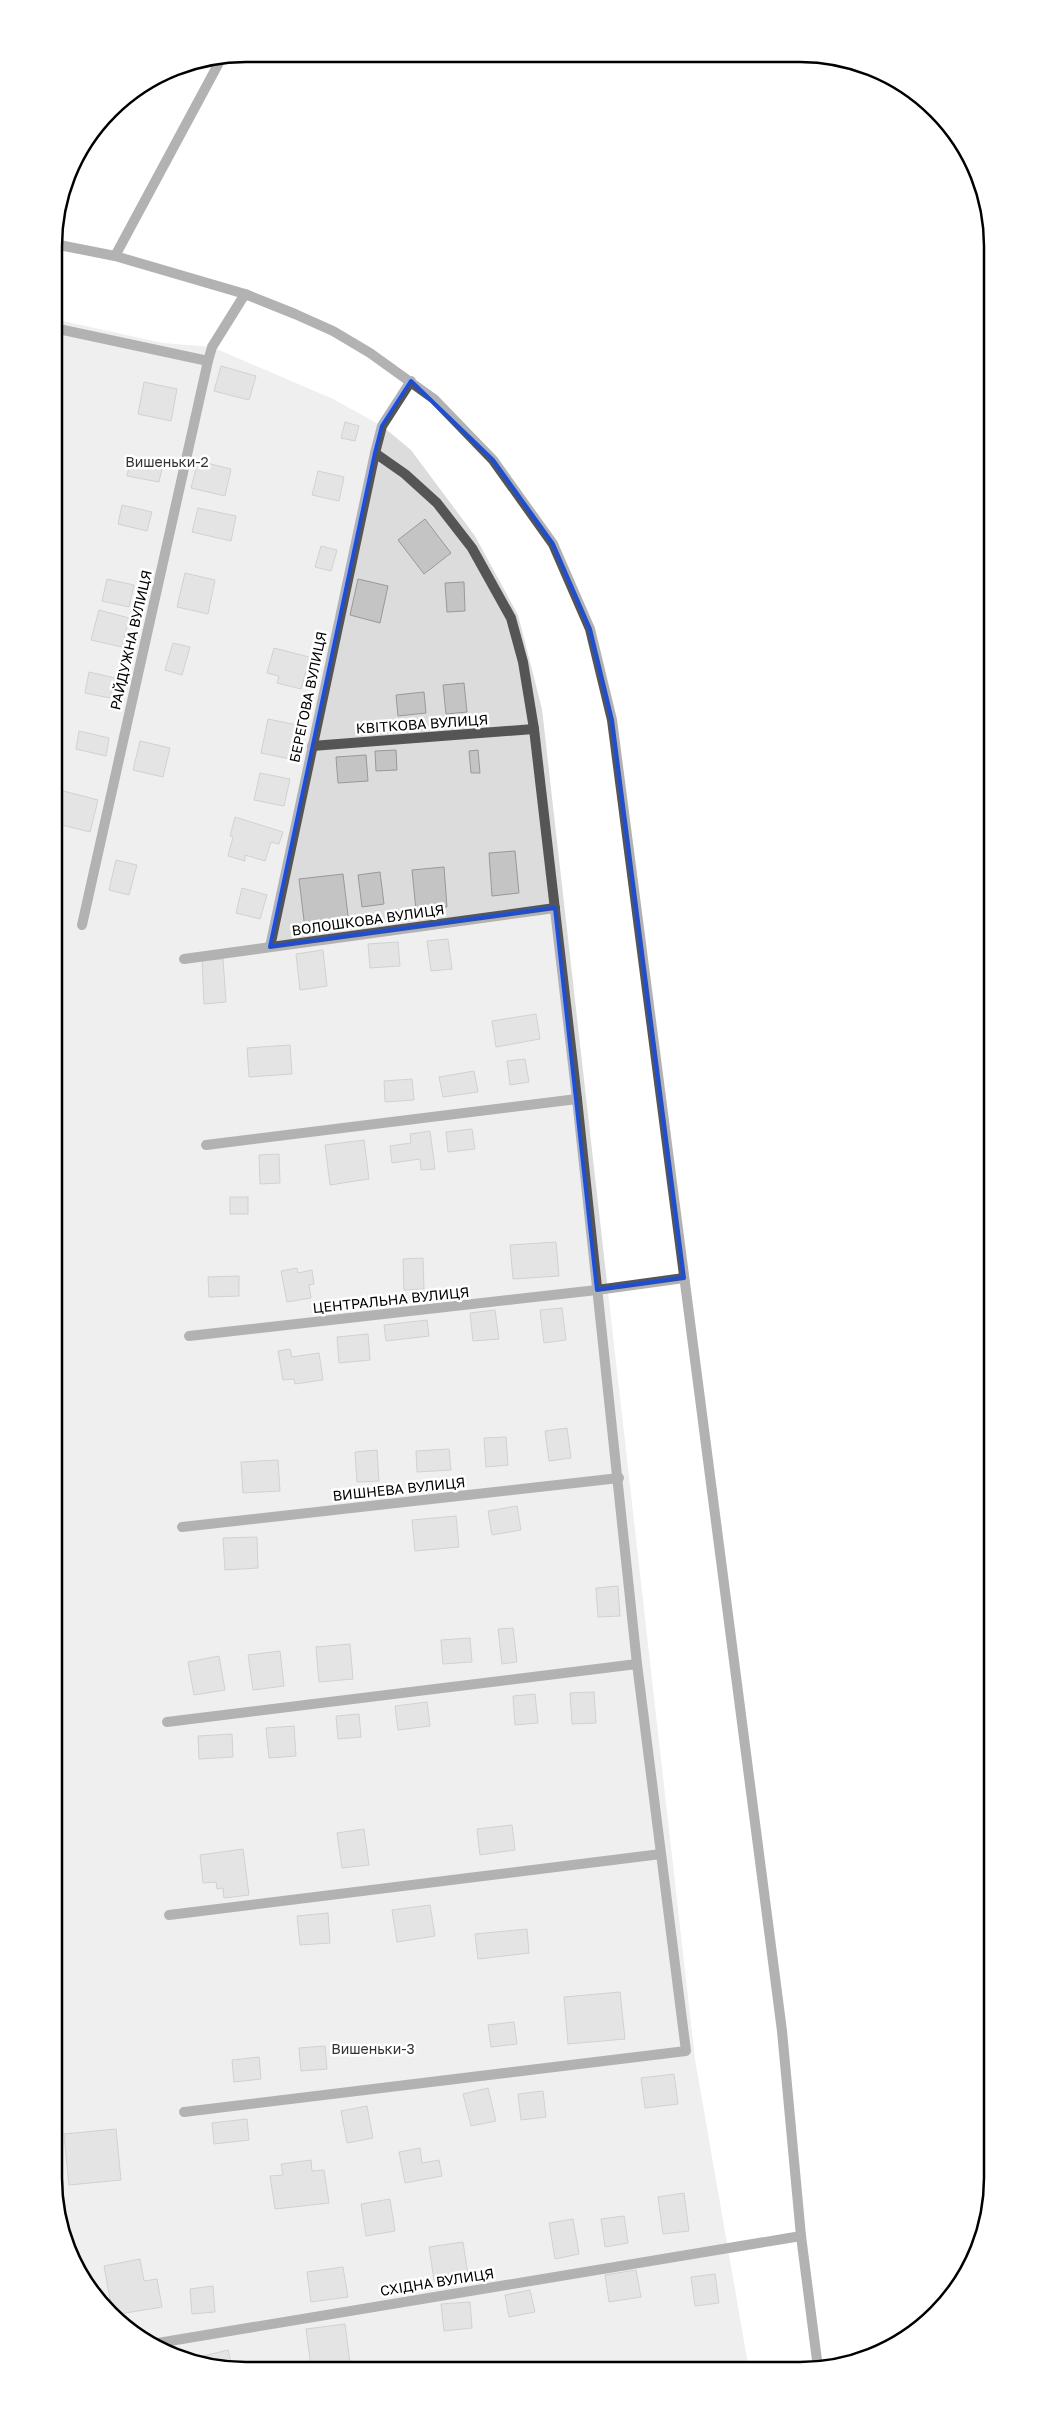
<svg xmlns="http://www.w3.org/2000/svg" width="1047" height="2424" viewBox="0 0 1047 2424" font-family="'Golos Text',sans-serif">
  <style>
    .green { fill: #dcdcdc }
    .building { fill: #c4c4c4; stroke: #999 }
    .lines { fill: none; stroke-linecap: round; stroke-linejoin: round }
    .minor { stroke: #555; stroke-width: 10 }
    .tertiary { stroke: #555; stroke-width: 10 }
    .marked { fill: none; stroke: #1d4ed8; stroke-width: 4; stroke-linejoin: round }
    .labels { text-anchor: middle; stroke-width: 5; stroke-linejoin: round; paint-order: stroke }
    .park-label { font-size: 14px; fill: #333; stroke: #fff }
    .street-label { font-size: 14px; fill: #000; stroke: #fff }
    .rim { fill: none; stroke: #000; stroke-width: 2.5 }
  </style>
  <rect width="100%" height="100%" fill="#fff"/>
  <!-- green -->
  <polygon class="green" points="54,319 163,343 212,347 333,399 382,426 411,450 475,536 518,615 542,709 695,2059 749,2370 210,2367 161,2350 119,2322 80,2274 60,2227 54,2177"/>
  <!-- building -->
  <g class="building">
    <polygon points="54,363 60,364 54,388"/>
    <polygon points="221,366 256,376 249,400 214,391"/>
    <polygon points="144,382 177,389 171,421 138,414"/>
    <polygon points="345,422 359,426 355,441 341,438"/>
    <polygon points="131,457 163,464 159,482 127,476"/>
    <polygon points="198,461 231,469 225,496 191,488"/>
    <polygon points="318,471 344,477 339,501 312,495"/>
    <polygon points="122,505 152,512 147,531 118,524"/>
    <polygon points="198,508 236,516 231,541 192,532"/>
    <polygon points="425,519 451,553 424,574 398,540"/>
    <polygon points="321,546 337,550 331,571 315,567"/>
    <polygon points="185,573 215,580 208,614 177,607"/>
    <polygon points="107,579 134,585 129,607 102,601"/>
    <polygon points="358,579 388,586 380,623 350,615"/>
    <polygon points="464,582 465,611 447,612 445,583"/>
    <polygon points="99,610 129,618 122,647 91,640"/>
    <polygon points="173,643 190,647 182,675 165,670"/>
    <polygon points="274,648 309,657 308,663 315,664 313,673 306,671 301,689 277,683 279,676 267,673"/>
    <polygon points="89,672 115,678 110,698 85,693"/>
    <polygon points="464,683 467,712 446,714 443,685"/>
    <polygon points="424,692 426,713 398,716 396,695"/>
    <polygon points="268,719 297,725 290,759 261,753"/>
    <polygon points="79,731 109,738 106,756 76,749"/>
    <polygon points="140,741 170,748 163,777 133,770"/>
    <polygon points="396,750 397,770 376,771 375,751"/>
    <polygon points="478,750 480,773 471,773 469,751"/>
    <polygon points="366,755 368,781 338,783 336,757"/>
    <polygon points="260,773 290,779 284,806 254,800"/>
    <polygon points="56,789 98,800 90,832 54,823"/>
    <polygon points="235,817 283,832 279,844 271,842 265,861 245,855 245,861 228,856 233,837 230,836"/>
    <polygon points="515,851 519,893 492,896 489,853"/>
    <polygon points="116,860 137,865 129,895 109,890"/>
    <polygon points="444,867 447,907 416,910 412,870"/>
    <polygon points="380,872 384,904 362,907 358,875"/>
    <polygon points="343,874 349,924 305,929 299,879"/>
    <polygon points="242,888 267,895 260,919 236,913"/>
    <polygon points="448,939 452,969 431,971 427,941"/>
    <polygon points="398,942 400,966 370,968 368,944"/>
    <polygon points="323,950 327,986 300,990 296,954"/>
    <polygon points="223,959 226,1002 204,1004 202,960"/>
    <polygon points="536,1014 540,1039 496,1047 492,1021"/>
    <polygon points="290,1045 292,1074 249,1077 247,1048"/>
    <polygon points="525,1059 529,1082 510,1085 507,1061"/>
    <polygon points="474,1071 478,1092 443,1097 439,1077"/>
    <polygon points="412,1079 414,1100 385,1102 384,1081"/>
    <polygon points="472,1129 475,1149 448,1152 446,1132"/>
    <polygon points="430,1131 435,1169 421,1170 420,1159 392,1163 390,1146 411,1143 410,1134"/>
    <polygon points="364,1140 369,1179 330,1185 325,1145"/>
    <polygon points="279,1154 280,1183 260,1184 259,1155"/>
    <rect x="230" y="1197" width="18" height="17"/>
    <polygon points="556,1242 559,1276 513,1279 510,1245"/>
    <polygon points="423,1258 424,1289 404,1290 403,1259"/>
    <polygon points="297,1268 298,1273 312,1270 314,1284 309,1285 311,1298 287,1302 281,1271"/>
    <polygon points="239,1276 239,1296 209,1297 208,1277"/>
    <polygon points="562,1308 566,1340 544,1343 540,1310"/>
    <polygon points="495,1310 499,1339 473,1341 470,1313"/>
    <polygon points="427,1320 429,1336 386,1341 384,1325"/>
    <polygon points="368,1334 370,1360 339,1363 337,1337"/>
    <polygon points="290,1349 292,1357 319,1353 323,1380 295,1384 294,1379 283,1380 278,1351"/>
    <polygon points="567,1428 571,1458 549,1461 545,1431"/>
    <polygon points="506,1437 508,1465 486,1467 484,1438"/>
    <polygon points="449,1449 451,1470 417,1472 416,1451"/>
    <polygon points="377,1450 379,1481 357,1482 355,1452"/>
    <polygon points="278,1460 280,1491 243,1493 241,1462"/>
    <polygon points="517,1506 521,1530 492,1535 488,1511"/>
    <polygon points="456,1516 459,1547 415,1551 412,1520"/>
    <polygon points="257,1537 258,1568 225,1570 223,1538"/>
    <polygon points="618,1586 620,1616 598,1617 596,1588"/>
    <polygon points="513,1628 517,1662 502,1664 498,1629"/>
    <polygon points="470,1638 472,1662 443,1664 441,1640"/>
    <polygon points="350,1644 353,1679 319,1682 316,1647"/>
    <polygon points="280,1651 284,1686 253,1690 248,1655"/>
    <polygon points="219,1656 225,1690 194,1695 188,1662"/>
    <polygon points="594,1692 596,1723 572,1724 570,1693"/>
    <polygon points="535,1694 538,1723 515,1725 513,1696"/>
    <polygon points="427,1702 430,1726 398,1730 395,1706"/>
    <polygon points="359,1714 361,1737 338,1739 336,1716"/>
    <polygon points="294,1726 296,1756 269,1758 266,1728"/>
    <polygon points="232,1734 233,1757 199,1759 198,1736"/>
    <polygon points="512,1825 515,1850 480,1855 477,1829"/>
    <polygon points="364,1829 369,1865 342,1868 337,1833"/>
    <polygon points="243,1849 249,1895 224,1898 223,1888 217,1889 216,1882 203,1883 200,1855"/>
    <polygon points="430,1905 435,1936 397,1942 392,1910"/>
    <polygon points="328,1913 330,1943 300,1945 297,1916"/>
    <polygon points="527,1929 529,1953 478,1959 475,1934"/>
    <polygon points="620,1992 625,2039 568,2044 564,1997"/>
    <polygon points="514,2022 517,2044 491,2047 488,2025"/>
    <polygon points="325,2046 327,2069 301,2071 299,2048"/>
    <polygon points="259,2057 261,2079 234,2082 232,2060"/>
    <polygon points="674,2074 678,2104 645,2108 641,2078"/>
    <polygon points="488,2088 496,2121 471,2126 463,2094"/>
    <polygon points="543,2091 546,2117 521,2120 518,2094"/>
    <polygon points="367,2106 373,2138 347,2143 341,2111"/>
    <polygon points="247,2119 249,2140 214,2144 212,2123"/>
    <polygon points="116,2129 121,2180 69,2185 64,2134"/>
    <polygon points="420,2148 422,2163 439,2160 442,2176 405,2183 399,2152"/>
    <polygon points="311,2160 312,2171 324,2170 329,2203 275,2209 270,2176 283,2175 281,2164"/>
    <polygon points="684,2193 689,2231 663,2234 658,2197"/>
    <polygon points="390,2199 395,2231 366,2236 361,2204"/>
    <polygon points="624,2216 628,2243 605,2247 601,2219"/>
    <polygon points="573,2219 579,2254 555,2259 549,2223"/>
    <polygon points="463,2242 468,2275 434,2280 429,2247"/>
    <polygon points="140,2259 144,2281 157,2279 162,2307 113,2315 104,2266"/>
    <polygon points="343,2267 348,2297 311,2302 307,2272"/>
    <polygon points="636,2270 641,2297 609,2302 605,2275"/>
    <polygon points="715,2274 719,2303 695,2306 691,2277"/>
    <polygon points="213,2286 215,2312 192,2314 190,2289"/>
    <polygon points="530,2290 535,2312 509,2317 505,2295"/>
    <polygon points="470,2302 472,2328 444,2331 441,2304"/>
    <polygon points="345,2324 350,2363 334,2364 335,2367 311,2367 306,2329"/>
    <polygon points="228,2350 232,2367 210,2367 201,2364 199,2357"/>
  </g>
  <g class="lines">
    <!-- minor -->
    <g class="minor">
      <polyline points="54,328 208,361 82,925"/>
      <polyline points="312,746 534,729"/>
      <polyline points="184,959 555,908"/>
      <polyline points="206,1145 577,1099"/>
      <polyline points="189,1336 597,1290 684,1278"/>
      <polyline points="182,1527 619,1478"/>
      <polyline points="167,1722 637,1664"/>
      <polyline points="169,1915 661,1854"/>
      <polyline points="184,2112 686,2051 637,1664 577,1099 534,729 523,662 511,618 472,548 437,503 405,474 375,453 270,947"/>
      <polyline points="152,2344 801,2236"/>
    </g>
    <!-- tertiary -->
    <g class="tertiary">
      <polyline points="54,244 115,256 245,294 295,314 333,331 370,353 434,399 493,460 553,544 590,629 612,720 782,2031 801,2236 818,2368"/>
      <polyline points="115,256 221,59"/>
      <polyline points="208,361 212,347 245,294"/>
      <polyline points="375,453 382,426 411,381"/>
    </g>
  </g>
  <!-- marked area -->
  <path d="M0 0H1047V2424H0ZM411 381 493 460 553 544 590 629 612 720 684 1278 597 1290 555 908 270 947 375 453 382 426Z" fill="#fff" fill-opacity=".55" fill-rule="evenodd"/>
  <path class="marked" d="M411 381 493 460 553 544 590 629 612 720 684 1278 597 1290 555 908 270 947 375 453 382 426Z"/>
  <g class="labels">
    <!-- park labels -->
    <g class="park-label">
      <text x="167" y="467">Вишеньки-2</text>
      <text x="373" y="2054">Вишеньки-3</text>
    </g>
    <!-- street labels -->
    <g class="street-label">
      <text transform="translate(131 640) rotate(-77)" y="5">РАЙДУЖНА ВУЛИЦЯ</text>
      <text transform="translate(308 697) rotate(-78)" y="5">БЕРЕГОВА ВУЛИЦЯ</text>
      <text transform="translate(422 724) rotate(-4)" y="5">КВІТКОВА ВУЛИЦЯ</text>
      <text transform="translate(368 920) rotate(-8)" y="5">ВОЛОШКОВА ВУЛИЦЯ</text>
      <text transform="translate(391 1300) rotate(-6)" y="5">ЦЕНТРАЛЬНА ВУЛИЦЯ</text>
      <text transform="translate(399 1489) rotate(-6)" y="5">ВИШНЕВА ВУЛИЦЯ</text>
      <text transform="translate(437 2282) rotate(-9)" y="5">СХІДНА ВУЛИЦЯ</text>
    </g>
  </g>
  <!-- crop -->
  <path d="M0 0H1047V2424H0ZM246 62H800A184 184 0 0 1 984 246V2178A184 184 0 0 1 800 2362H246A184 184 0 0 1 62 2178V246A184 184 0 0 1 246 62Z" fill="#fff" fill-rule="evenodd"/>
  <path class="rim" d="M246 62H800A184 184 0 0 1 984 246V2178A184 184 0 0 1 800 2362H246A184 184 0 0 1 62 2178V246A184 184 0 0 1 246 62Z"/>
</svg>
